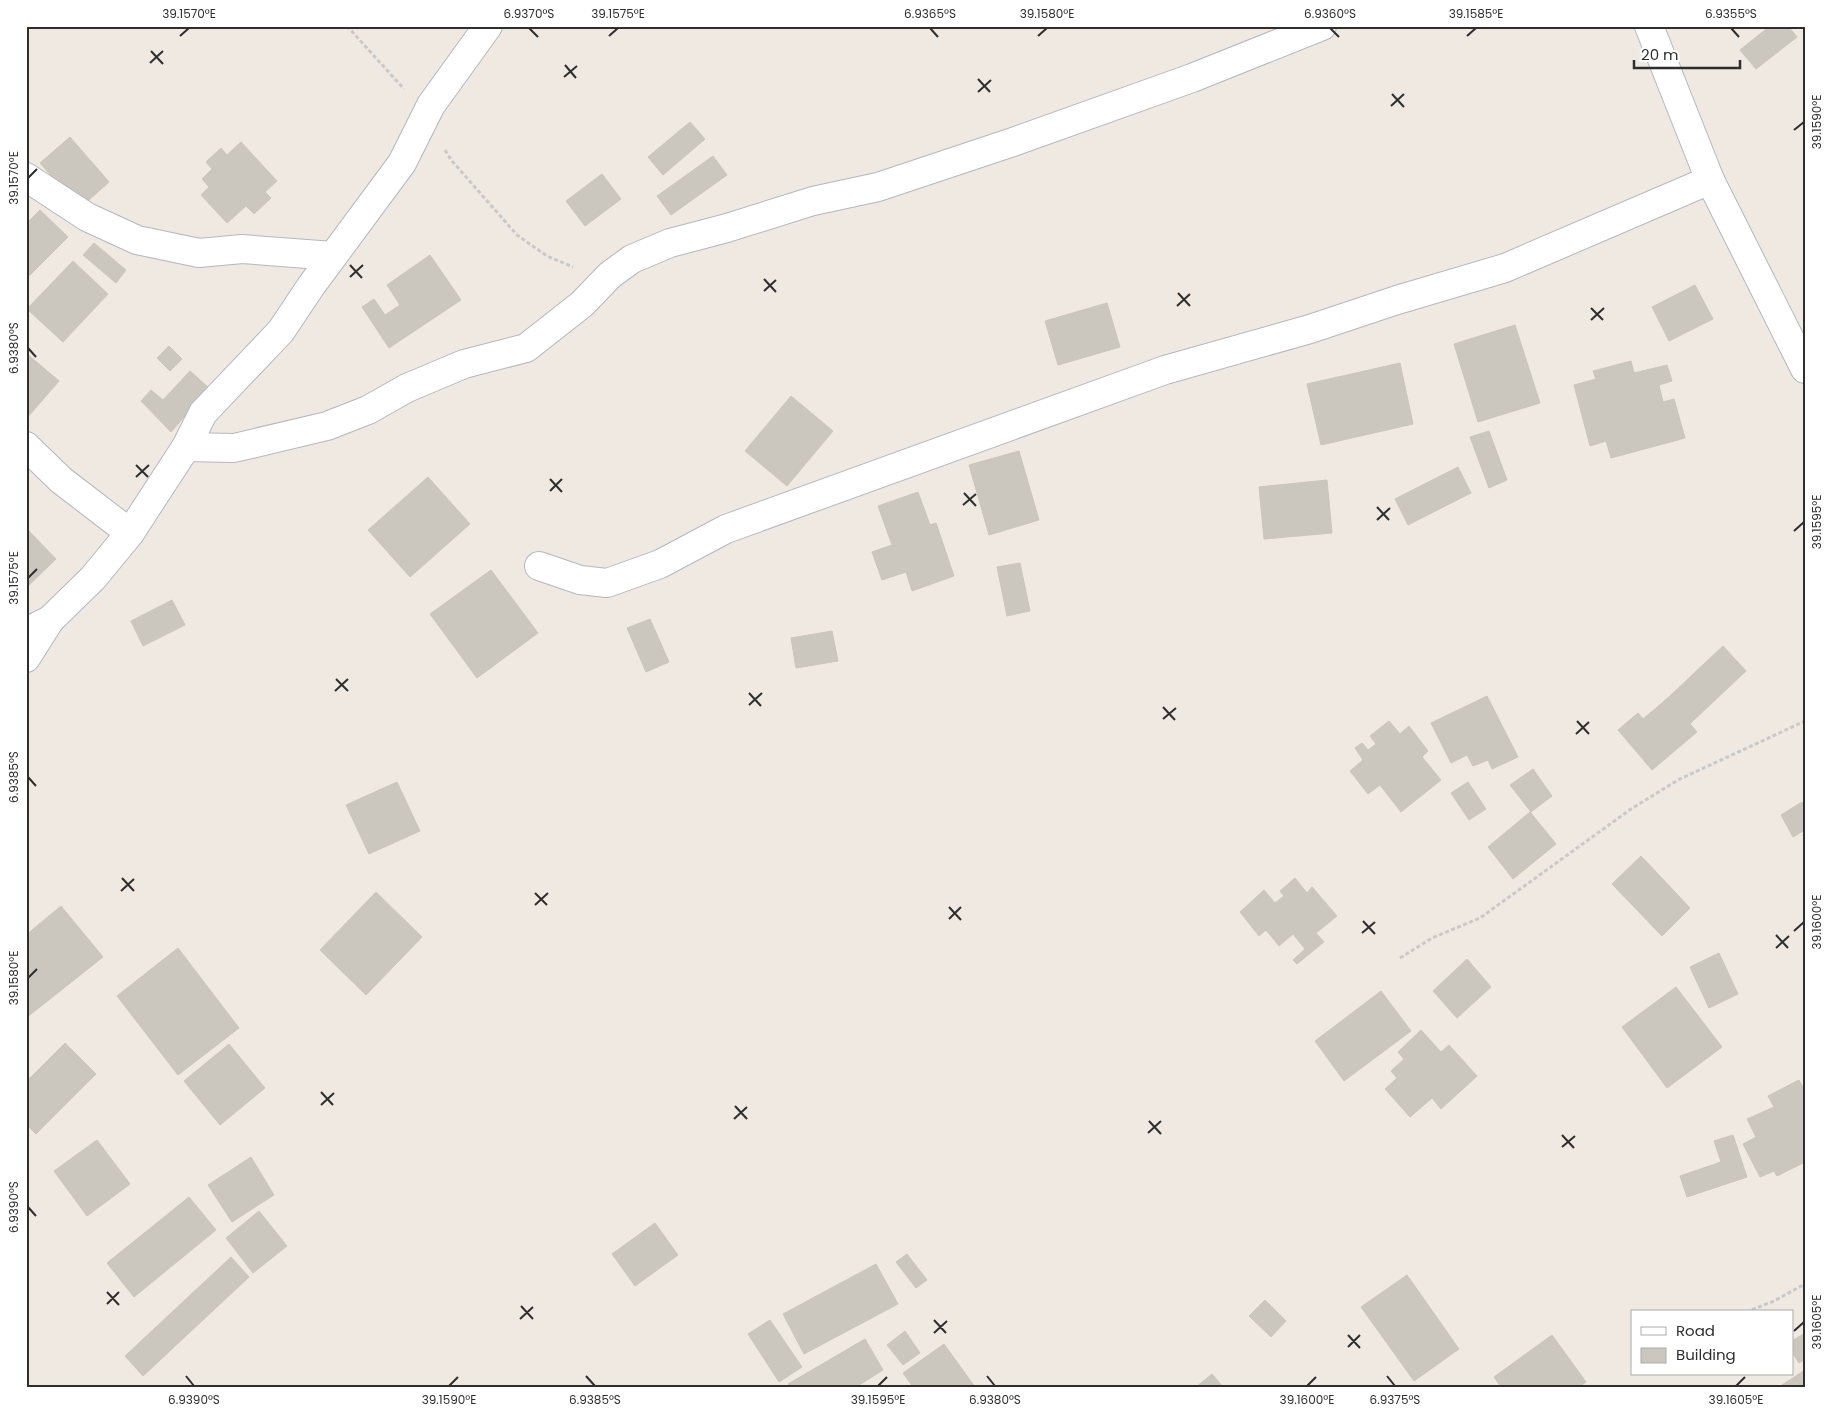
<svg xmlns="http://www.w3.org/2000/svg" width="1831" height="1413" viewBox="0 0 1831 1413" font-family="Poppins,sans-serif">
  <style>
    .building { fill: #cbc7bf; stroke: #cbc5ba }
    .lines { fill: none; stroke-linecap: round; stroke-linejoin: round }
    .minor-casing { stroke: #b4b7c1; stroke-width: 30 }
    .path { stroke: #c9c9c9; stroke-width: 3; stroke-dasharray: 4 2.5; stroke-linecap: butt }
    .minor { stroke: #fff; stroke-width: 28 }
    .ticks { fill: none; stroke: #2e2e2e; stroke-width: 2 }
    .neatline { fill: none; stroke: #2e2e2e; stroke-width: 2 }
    .ticks-label { font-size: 12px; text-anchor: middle; fill: #2e2e2e }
  </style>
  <rect width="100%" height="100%" fill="#efe9e1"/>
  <!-- building -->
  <g class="building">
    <polygon points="1770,26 1788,26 1797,37 1756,69 1740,50"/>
    <polygon points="690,122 705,139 663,175 648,157"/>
    <polygon points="70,137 109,182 80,208 40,163"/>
    <polygon points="241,142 277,181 265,192 271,198 254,214 246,206 227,223 201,195 209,187 202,179 212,169 206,162 221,148 227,155"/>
    <polygon points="713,156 727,175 671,215 657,196"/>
    <polygon points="602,174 621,199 585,226 566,201"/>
    <polygon points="40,210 68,237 26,279 26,224"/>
    <polygon points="94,243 126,270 116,283 83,255"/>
    <polygon points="430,255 461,300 389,348 362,307 374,299 385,315 400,305 387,285"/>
    <polygon points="73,261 108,294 63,342 27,309"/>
    <polygon points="1695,285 1713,319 1669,341 1652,307"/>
    <polygon points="1107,303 1120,347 1058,365 1045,321"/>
    <polygon points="1515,325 1540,403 1478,422 1454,344"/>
    <polygon points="169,346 182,359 170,371 157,358"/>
    <polygon points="26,353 59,381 26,419"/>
    <polygon points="1631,361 1634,373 1667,365 1672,381 1659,385 1663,402 1674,399 1685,438 1611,458 1606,441 1590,446 1574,385 1596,379 1593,371"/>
    <polygon points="1400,363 1413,424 1321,445 1307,384"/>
    <polygon points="190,371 209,388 171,432 141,401 151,390 163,400"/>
    <polygon points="791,396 833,431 787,486 745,451"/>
    <polygon points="1489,431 1507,480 1489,488 1470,437"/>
    <polygon points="1019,451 1039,520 989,535 969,465"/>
    <polygon points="1458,467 1471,493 1408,525 1395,499"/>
    <polygon points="428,477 470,524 410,577 368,530"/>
    <polygon points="1327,480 1332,533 1264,539 1259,487"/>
    <polygon points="918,492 930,525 936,523 954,576 912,591 906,572 882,580 872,552 892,545 878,506"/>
    <polygon points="26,528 56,559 26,588"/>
    <polygon points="1020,563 1030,611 1007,616 997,567"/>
    <polygon points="491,570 538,633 477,678 430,614"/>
    <polygon points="172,600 185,625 143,646 131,621"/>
    <polygon points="650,619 669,662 646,672 627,628"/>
    <polygon points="832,631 838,661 796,668 791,638"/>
    <polygon points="1723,646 1746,671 1678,735 1655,710"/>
    <polygon points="1487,696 1518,757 1492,769 1488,760 1473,766 1467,755 1451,763 1431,723"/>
    <polygon points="1668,698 1697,732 1652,770 1618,730 1638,713 1643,719"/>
    <polygon points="1389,721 1400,734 1409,726 1428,751 1422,757 1441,780 1401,812 1380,785 1368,794 1350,771 1363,760 1355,748 1362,743 1368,750 1376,744 1370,736"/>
    <polygon points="1533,769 1552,796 1531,812 1510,785"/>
    <polygon points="397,782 420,831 369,854 346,805"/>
    <polygon points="1468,782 1486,809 1469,820 1451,793"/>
    <polygon points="1802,802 1805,807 1805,830 1793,837 1781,815"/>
    <polygon points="1530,812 1556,844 1513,879 1488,847"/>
    <polygon points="1641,856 1690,908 1662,936 1612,884"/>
    <polygon points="1295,878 1307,893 1312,887 1337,916 1316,933 1324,942 1297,964 1293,960 1305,949 1293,934 1279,946 1266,930 1259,936 1240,912 1264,890 1275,903 1284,896 1280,891"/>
    <polygon points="376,892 422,937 366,995 320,950"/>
    <polygon points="61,906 103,957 26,1018 26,935"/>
    <polygon points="178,948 239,1028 178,1075 117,996"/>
    <polygon points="1719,953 1738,994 1709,1008 1690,967"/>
    <polygon points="1467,959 1491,987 1457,1018 1433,991"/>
    <polygon points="1676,987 1722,1047 1667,1088 1622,1027"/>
    <polygon points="1381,991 1411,1031 1344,1081 1315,1041"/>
    <polygon points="1421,1030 1441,1052 1449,1045 1477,1076 1441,1109 1432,1098 1410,1117 1385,1089 1397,1078 1391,1071 1404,1059 1398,1052"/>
    <polygon points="65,1043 96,1074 36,1134 26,1124 26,1082"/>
    <polygon points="229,1044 265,1088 220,1125 184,1081"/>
    <polygon points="1799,1080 1805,1091 1805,1162 1777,1176 1774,1171 1760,1177 1743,1144 1756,1137 1747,1119 1774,1107 1768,1096"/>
    <polygon points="1733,1135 1747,1177 1687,1197 1680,1176 1721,1162 1714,1141"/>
    <polygon points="97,1140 130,1184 87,1216 54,1171"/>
    <polygon points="251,1157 274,1195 232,1222 208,1185"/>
    <polygon points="189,1197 216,1230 134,1297 107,1263"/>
    <polygon points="259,1211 287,1246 253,1273 226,1238"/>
    <polygon points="655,1223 678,1255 635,1286 612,1254"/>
    <polygon points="907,1254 927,1280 916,1288 896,1262"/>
    <polygon points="231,1257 249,1277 143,1376 125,1356"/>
    <polygon points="876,1264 898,1304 804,1354 783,1314"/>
    <polygon points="1407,1275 1459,1349 1414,1381 1361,1307"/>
    <polygon points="1265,1300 1286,1321 1271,1337 1249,1316"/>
    <polygon points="770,1320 802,1367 779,1382 748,1334"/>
    <polygon points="905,1331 920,1353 903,1365 887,1345"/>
    <polygon points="1805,1333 1805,1359 1799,1363 1792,1352 1792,1341"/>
    <polygon points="1552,1335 1586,1382 1579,1387 1501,1387 1494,1377"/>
    <polygon points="865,1339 883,1370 856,1387 790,1387 788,1384"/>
    <polygon points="944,1344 975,1387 913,1387 903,1373"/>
    <polygon points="1805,1370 1805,1387 1779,1387"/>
    <polygon points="1212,1374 1223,1387 1196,1387"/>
  </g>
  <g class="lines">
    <!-- minor casing -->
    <g class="minor-casing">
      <g id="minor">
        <polyline points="1649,26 1710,180 1805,369"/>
        <polyline points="26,177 87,217 137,240 199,253 242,249 333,256"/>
        <polyline points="26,446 61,480 130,533"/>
        <polyline points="186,447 234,448 327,426 368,410 407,388 464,364 526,348 582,304 610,275 632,259 670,243 727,228 813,201 878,187 1013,142 1192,78 1322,26"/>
        <polyline points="539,566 580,580 607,583 660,564 726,529 1165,370 1310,329 1397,300 1505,268 1710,180"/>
        <polyline points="26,632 50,620 93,578 130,533 186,447 203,413 281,331 311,286 402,163 431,105 488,26"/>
        <polyline points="26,658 50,620"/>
      </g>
    </g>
    <!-- path -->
    <g class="path">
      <polyline points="347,26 404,89"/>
      <polyline points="445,150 452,161 517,235 547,256 573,267"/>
      <polyline points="1400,958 1432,938 1480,918 1631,809 1678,780 1805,721"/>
      <polyline points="1746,1312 1774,1301 1805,1284"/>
    </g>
    <!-- minor -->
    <use href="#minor" class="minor"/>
  </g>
  <!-- ticks -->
  <path class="ticks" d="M529 28 538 37M930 28 938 37M1330 28 1339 37M1731 28 1739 37M180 36 189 28M609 36 618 28M1038 36 1047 28M1467 36 1476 28M151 51 163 64M150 63 163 51M565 65 576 78M564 77 577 66M978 79 990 92M978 92 991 80M1392 94 1404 107M1391 106 1404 94M1794 130 1804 122M28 178 37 169M350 265 362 278M350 277 363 265M764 279 776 292M764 291 776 280M1178 293 1190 306M1177 306 1190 294M1591 308 1603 320M1591 320 1604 308M28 348 36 357M136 465 148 477M136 477 149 465M550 479 562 492M550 491 562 479M964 493 976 506M963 505 976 494M1377 507 1389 520M1377 520 1390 508M1794 531 1804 522M28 578 37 569M336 679 348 691M335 691 348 679M749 693 761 706M749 705 762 693M1163 707 1175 720M1163 719 1176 708M1577 721 1589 734M1576 734 1589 722M28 777 36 786M122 878 134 891M121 891 134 879M535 893 547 905M535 905 548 893M949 907 961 920M949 919 961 907M1363 921 1375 934M1794 931 1804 922M1362 933 1375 922M1776 935 1788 948M1776 948 1789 936M28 978 37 969M321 1092 333 1105M321 1105 334 1093M735 1106 747 1119M734 1119 747 1107M1149 1121 1161 1134M1148 1133 1161 1121M1562 1135 1574 1148M1562 1147 1575 1136M28 1207 36 1216M107 1292 119 1305M107 1304 119 1292M521 1306 533 1319M520 1319 533 1307M934 1320 946 1333M1794 1331 1804 1322M934 1333 947 1321M1348 1335 1360 1348M1348 1347 1360 1335M186 1376 194 1386M586 1376 595 1386M987 1376 995 1386M1387 1376 1395 1386M449 1386 458 1377M878 1386 887 1377M1307 1386 1316 1377M1736 1386 1745 1377"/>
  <!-- border -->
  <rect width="1831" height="1413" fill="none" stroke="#ffffff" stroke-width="55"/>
  <!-- legend -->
  <rect x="1631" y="1310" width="162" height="65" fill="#ffffff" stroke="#ababab"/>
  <rect x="1641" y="1327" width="25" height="8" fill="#ffffff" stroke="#ababab"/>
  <text x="1676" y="1336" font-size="15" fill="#2e2e2e">Road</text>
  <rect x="1641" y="1348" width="25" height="15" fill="#cbc7bf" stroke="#ababab"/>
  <text x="1676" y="1360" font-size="15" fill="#2e2e2e">Building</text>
  <!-- scale -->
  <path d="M1634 60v8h106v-8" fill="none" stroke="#2e2e2e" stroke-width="2.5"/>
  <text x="1641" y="60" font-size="15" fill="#2e2e2e" stroke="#ffffff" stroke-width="4" paint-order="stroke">20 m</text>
  <rect x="28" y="28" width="1776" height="1358" class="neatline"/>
  <g class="ticks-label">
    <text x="189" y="18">39.1570°E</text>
    <text x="529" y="18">6.9370°S</text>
    <text x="618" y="18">39.1575°E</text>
    <text x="930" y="18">6.9365°S</text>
    <text x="1047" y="18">39.1580°E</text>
    <text x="1330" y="18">6.9360°S</text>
    <text x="1476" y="18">39.1585°E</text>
    <text x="1731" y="18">6.9355°S</text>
    <text transform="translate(1817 122) rotate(-90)" y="4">39.1590°E</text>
    <text transform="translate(14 178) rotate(-90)" y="4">39.1570°E</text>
    <text transform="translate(14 348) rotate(-90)" y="4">6.9380°S</text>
    <text transform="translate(1817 522) rotate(-90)" y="4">39.1595°E</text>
    <text transform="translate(14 578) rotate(-90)" y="4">39.1575°E</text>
    <text transform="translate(14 777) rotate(-90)" y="4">6.9385°S</text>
    <text transform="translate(1817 922) rotate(-90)" y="4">39.1600°E</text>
    <text transform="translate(14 978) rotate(-90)" y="4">39.1580°E</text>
    <text transform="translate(14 1207) rotate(-90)" y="4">6.9390°S</text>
    <text transform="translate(1817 1322) rotate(-90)" y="4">39.1605°E</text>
    <text x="194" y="1404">6.9390°S</text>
    <text x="449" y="1404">39.1590°E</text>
    <text x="595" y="1404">6.9385°S</text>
    <text x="878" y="1404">39.1595°E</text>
    <text x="995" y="1404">6.9380°S</text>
    <text x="1307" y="1404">39.1600°E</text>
    <text x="1395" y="1404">6.9375°S</text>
    <text x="1736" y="1404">39.1605°E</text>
  </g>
</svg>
